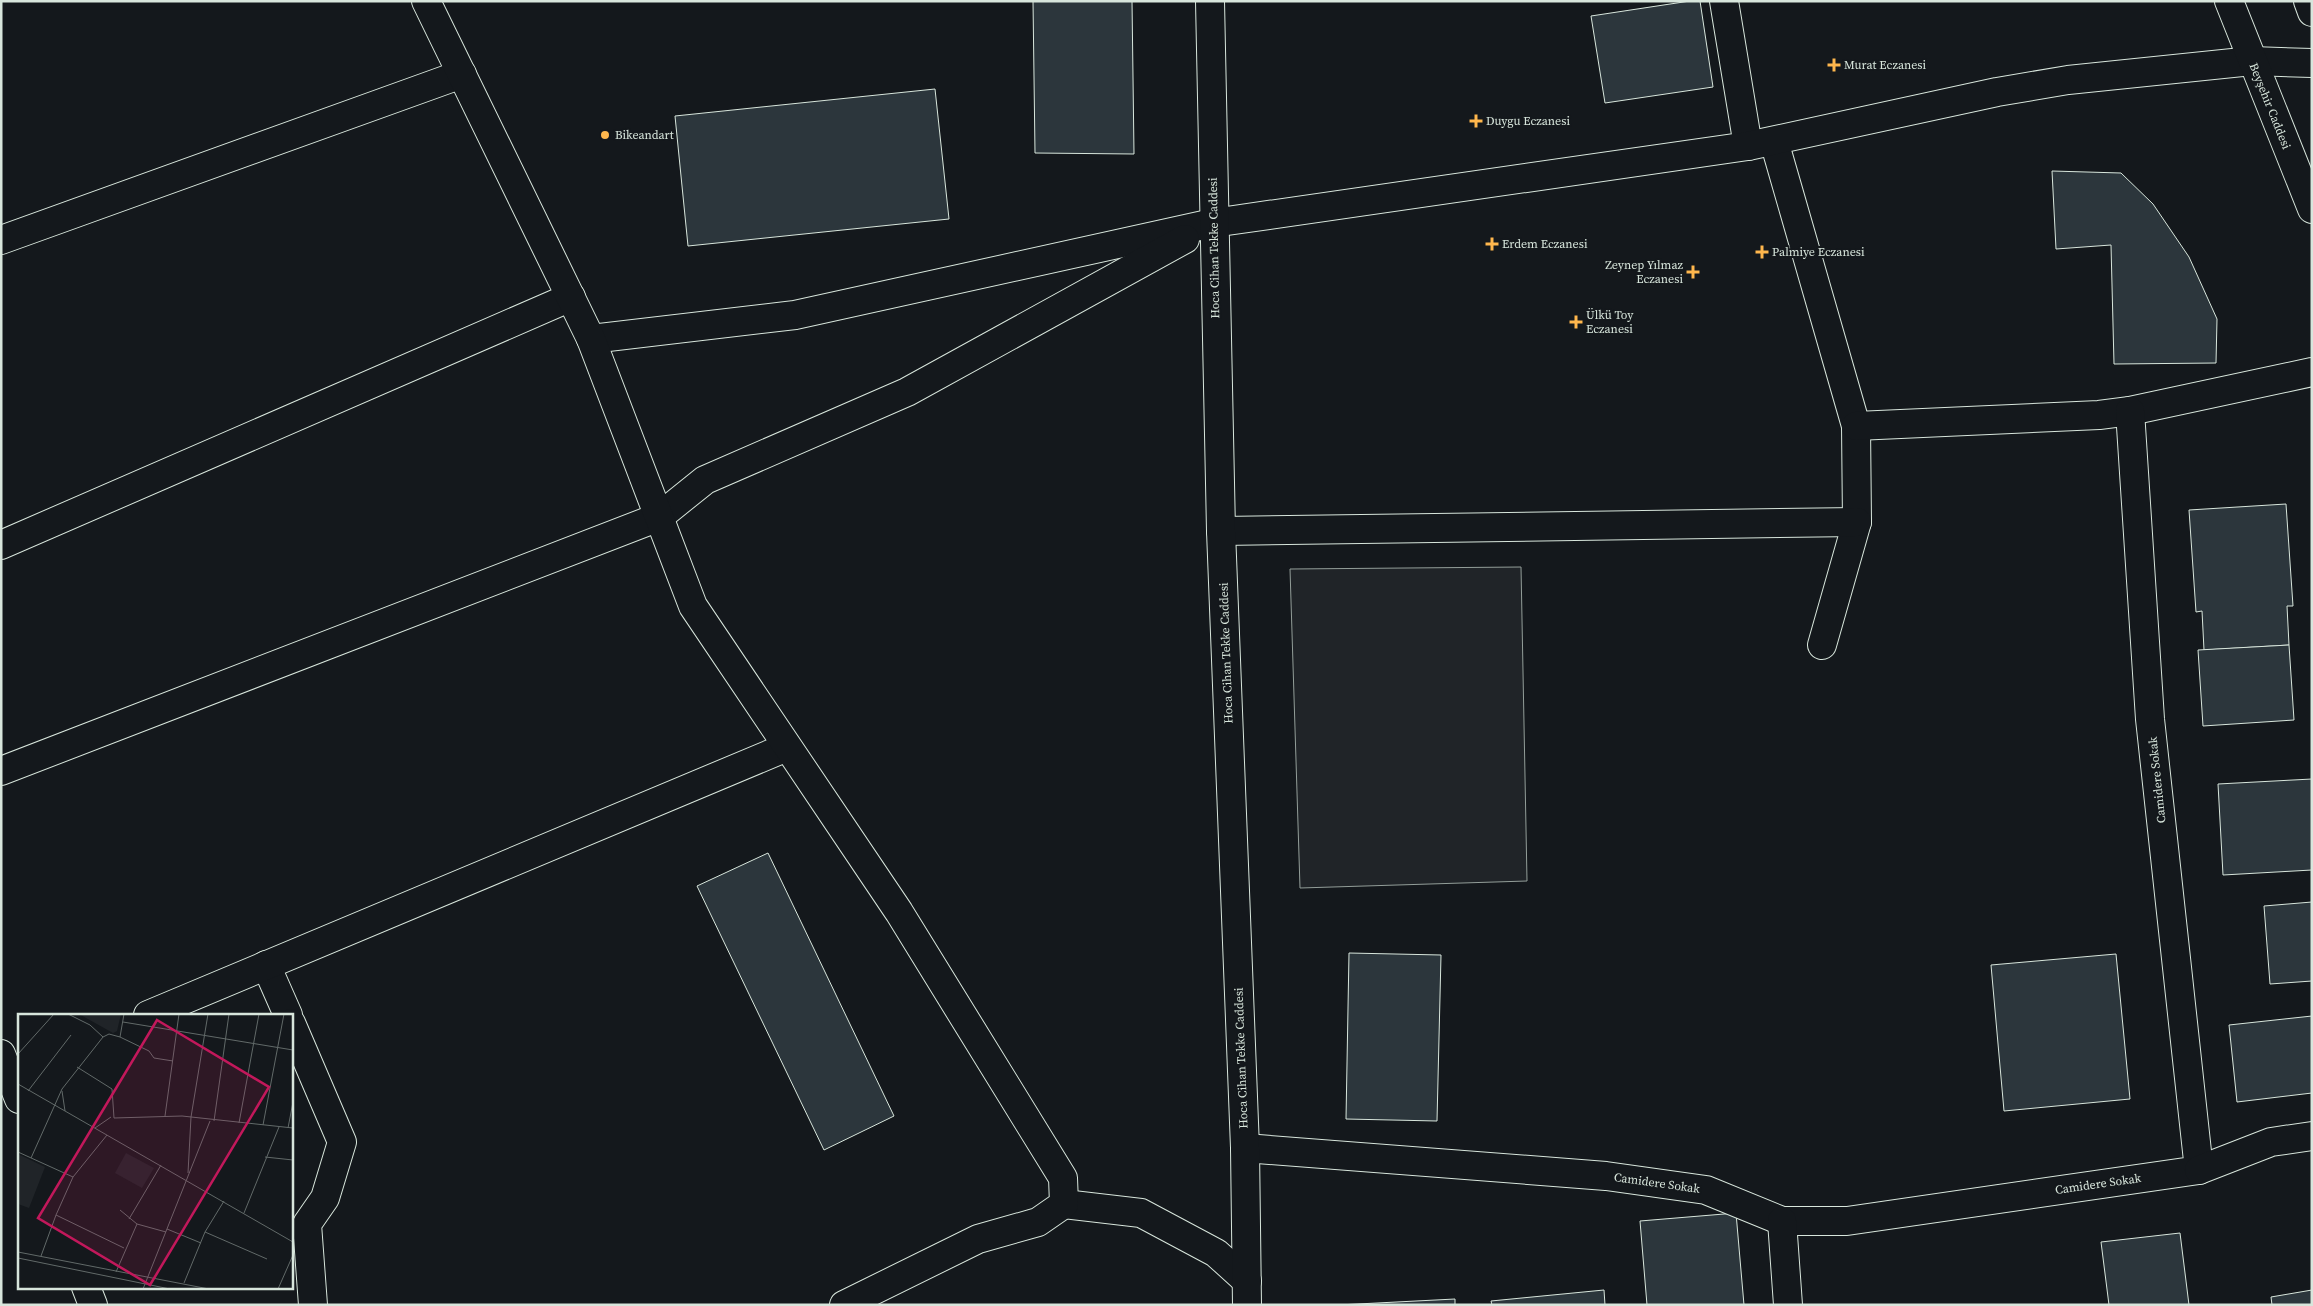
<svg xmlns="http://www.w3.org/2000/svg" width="2313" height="1306" viewBox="0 0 2313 1306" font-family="'Source Serif 4',serif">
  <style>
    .green { fill: #202428; stroke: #939e99 }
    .building { fill: #2c363c; stroke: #d8e6dc }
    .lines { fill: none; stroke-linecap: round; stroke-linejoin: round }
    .street-casing { stroke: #d8e6dc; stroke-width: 30 }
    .secondary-casing { stroke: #d8e6dc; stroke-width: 30 }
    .primary-casing { stroke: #d8e6dc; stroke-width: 30 }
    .street { stroke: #14181c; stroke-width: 28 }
    .secondary { stroke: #14181c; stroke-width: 28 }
    .primary { stroke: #14181c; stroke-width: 28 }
    .poi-dot { fill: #ffb74d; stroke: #14181c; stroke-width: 2 }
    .labels { text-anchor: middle; stroke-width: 4; stroke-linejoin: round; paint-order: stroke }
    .poi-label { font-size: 12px; fill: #d8e6dc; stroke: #14181c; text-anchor: start }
    .street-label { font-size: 12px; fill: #d8e6dc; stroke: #14181c }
    .inset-road { fill: none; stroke: #626a69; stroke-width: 1 }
    .view { fill: #c2185b; fill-opacity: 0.15; stroke: #c2185b; stroke-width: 2.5 }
    .inset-edge { fill: none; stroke: #d8e6dc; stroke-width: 2.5 }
  </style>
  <rect width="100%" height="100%" fill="#14181c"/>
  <!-- green -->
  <polygon class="green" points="1521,567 1527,881 1300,888 1290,569"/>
  <!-- building -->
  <g class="building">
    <polygon points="1033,1 1132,1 1134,154 1035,153"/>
    <polygon points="1690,1 1700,1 1713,87 1605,103 1591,16"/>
    <polygon points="935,89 949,219 688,246 675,116"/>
    <polygon points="2052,171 2121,173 2153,204 2189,257 2217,319 2216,363 2114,364 2111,245 2056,249"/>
    <polygon points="2286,504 2293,606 2287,606 2289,645 2204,650 2202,611 2196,612 2189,510"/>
    <polygon points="2289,645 2294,720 2203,726 2198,650"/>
    <polygon points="2312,779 2312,870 2223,875 2218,784"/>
    <polygon points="768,853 894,1116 824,1150 697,886"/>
    <polygon points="2312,902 2312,981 2270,984 2264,906"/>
    <polygon points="1349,953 1441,955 1437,1121 1346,1119"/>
    <polygon points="2116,954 2130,1099 2004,1111 1991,965"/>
    <polygon points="2312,1016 2312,1093 2237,1102 2229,1025"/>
    <polygon points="1736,1213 1744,1305 1647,1305 1640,1221"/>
    <polygon points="2180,1233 2189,1305 2109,1305 2101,1242"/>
    <polygon points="1604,1290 1605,1305 1492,1305 1491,1301"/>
    <polygon points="2312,1290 2312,1305 2272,1305 2271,1297"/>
    <polygon points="1455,1299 1455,1305 1338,1305"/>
  </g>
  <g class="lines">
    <!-- street casing -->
    <g class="street-casing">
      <g id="street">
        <polyline points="1724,1 1748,146"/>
        <polyline points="1774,141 1856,426 1857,522 1822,645"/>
        <polyline points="1,240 462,74"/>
        <polyline points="591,339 795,315 1213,223 1748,146 1997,92 2068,80 2252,61 2312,63"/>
        <polyline points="1856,426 2099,415 2130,411 2312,372"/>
        <polyline points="1221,531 1857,522"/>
        <polyline points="1,545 571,297"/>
        <polyline points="1,771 659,517 705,480 907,392 1185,239"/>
        <polyline points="266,965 288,1015"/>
        <polyline points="148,1015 787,747"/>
        <polyline points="291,1023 342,1142 325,1198 307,1224 313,1305"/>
        <polyline points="1,1054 19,1099"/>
        <polyline points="1245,1148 1606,1176 1706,1190 1782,1221 1847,1221 2199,1170 2150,719 2130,411"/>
        <polyline points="2199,1170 2271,1142 2312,1136"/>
        <polyline points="1064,1204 1141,1213 1216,1253 1247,1281"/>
        <polyline points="1782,1221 1788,1305"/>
        <polyline points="86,1287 93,1305"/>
      </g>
    </g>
    <!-- secondary casing -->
    <g class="secondary-casing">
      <g id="secondary">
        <polyline points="426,1 591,339 693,606 899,912 1063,1178 1064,1204 1038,1222 978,1239 844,1305"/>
        <polyline points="1210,1 1221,531 1245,1148 1247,1305"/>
      </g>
    </g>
    <!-- primary casing -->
    <g class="primary-casing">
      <g id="primary">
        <polyline points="2229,1 2312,209"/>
        <polyline points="2308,1 2312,12"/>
      </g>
    </g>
    <!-- street -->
    <use href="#street" class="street"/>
    <!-- secondary -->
    <use href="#secondary" class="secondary"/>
    <!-- primary -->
    <use href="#primary" class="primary"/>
  </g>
  <!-- markers -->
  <g class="poi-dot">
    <path d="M1831.5 57.5h5v5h5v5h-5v5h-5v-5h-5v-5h5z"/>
    <path d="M1473.5 113.5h5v5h5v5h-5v5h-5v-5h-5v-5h5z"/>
    <circle cx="605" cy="135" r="5"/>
    <path d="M1489.5 236.5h5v5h5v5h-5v5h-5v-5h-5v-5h5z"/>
    <path d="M1759.5 244.5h5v5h5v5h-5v5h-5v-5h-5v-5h5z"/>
    <path d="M1690.5 264.5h5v5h5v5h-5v5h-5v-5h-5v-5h5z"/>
    <path d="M1573.5 314.5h5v5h5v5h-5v5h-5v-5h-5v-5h5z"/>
  </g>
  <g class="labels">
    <!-- poi labels -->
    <g class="poi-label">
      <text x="1844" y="69">Murat Eczanesi</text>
      <text x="1486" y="125">Duygu Eczanesi</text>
      <text x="615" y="139">Bikeandart</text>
      <text x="1502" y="248">Erdem Eczanesi</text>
      <text x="1772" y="256">Palmiye Eczanesi</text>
      <text x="1683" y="269" text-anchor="end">Zeynep Yılmaz<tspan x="1683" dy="14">Eczanesi</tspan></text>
      <text x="1586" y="319">Ülkü Toy<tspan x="1586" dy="14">Eczanesi</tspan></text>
    </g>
    <!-- street labels -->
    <g class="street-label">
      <text transform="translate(2270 106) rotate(68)" y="4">Beyşehir Caddesi</text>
      <text transform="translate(1214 248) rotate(-91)" y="4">Hoca Cihan Tekke Caddesi</text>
      <text transform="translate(1226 653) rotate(-92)" y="4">Hoca Cihan Tekke Caddesi</text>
      <text transform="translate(2157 780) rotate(-96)" y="4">Camidere Sokak</text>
      <text transform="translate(1241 1058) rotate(-92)" y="4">Hoca Cihan Tekke Caddesi</text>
      <text transform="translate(1657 1183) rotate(8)" y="4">Camidere Sokak</text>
      <text transform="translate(2098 1184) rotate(-8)" y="4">Camidere Sokak</text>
    </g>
  </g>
  <!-- overview -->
  <g transform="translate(18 1014)">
    <rect width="275" height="275" fill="#14181c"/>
    <path d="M61 0H103L99 17 95 19ZM108 139 136 154 124 174 97 159ZM0 140 27 153 11 194 0 190Z" fill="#202428"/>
    <path class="inset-road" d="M50 0 72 11 85 23M105 8 275 36M102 23 106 0M0 40 36 0M59 53 94 75 96 104 164 102 275 114M0 70 275 228M10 77 53 21M44 77 47 97M147 102 161 0M196 107 211 0M221 109 241 0M245 111 266 0M77 114 93 103M270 114 275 88M89 121 55 163 38 201 106 234M0 138 55 163M247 143 275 146M13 144 44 75 85 23 91 20 102 23 131 37 136 44 155 47M170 159 173 103 190 0M102 196 119 210 148 218M226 199 261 113M111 205 143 151M149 215 183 229M187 218 249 245M0 238 191 275M23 242 38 201M0 244 152 275M98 258 119 210M166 269 187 218 206 187M125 275 192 107M260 275 275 241"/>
    <path class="view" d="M139 6 251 73 132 271 20 204Z"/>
    <rect width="275" height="275" class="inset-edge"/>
  </g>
  <!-- border -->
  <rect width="2313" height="1306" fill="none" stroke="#d8e6dc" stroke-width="5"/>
</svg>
